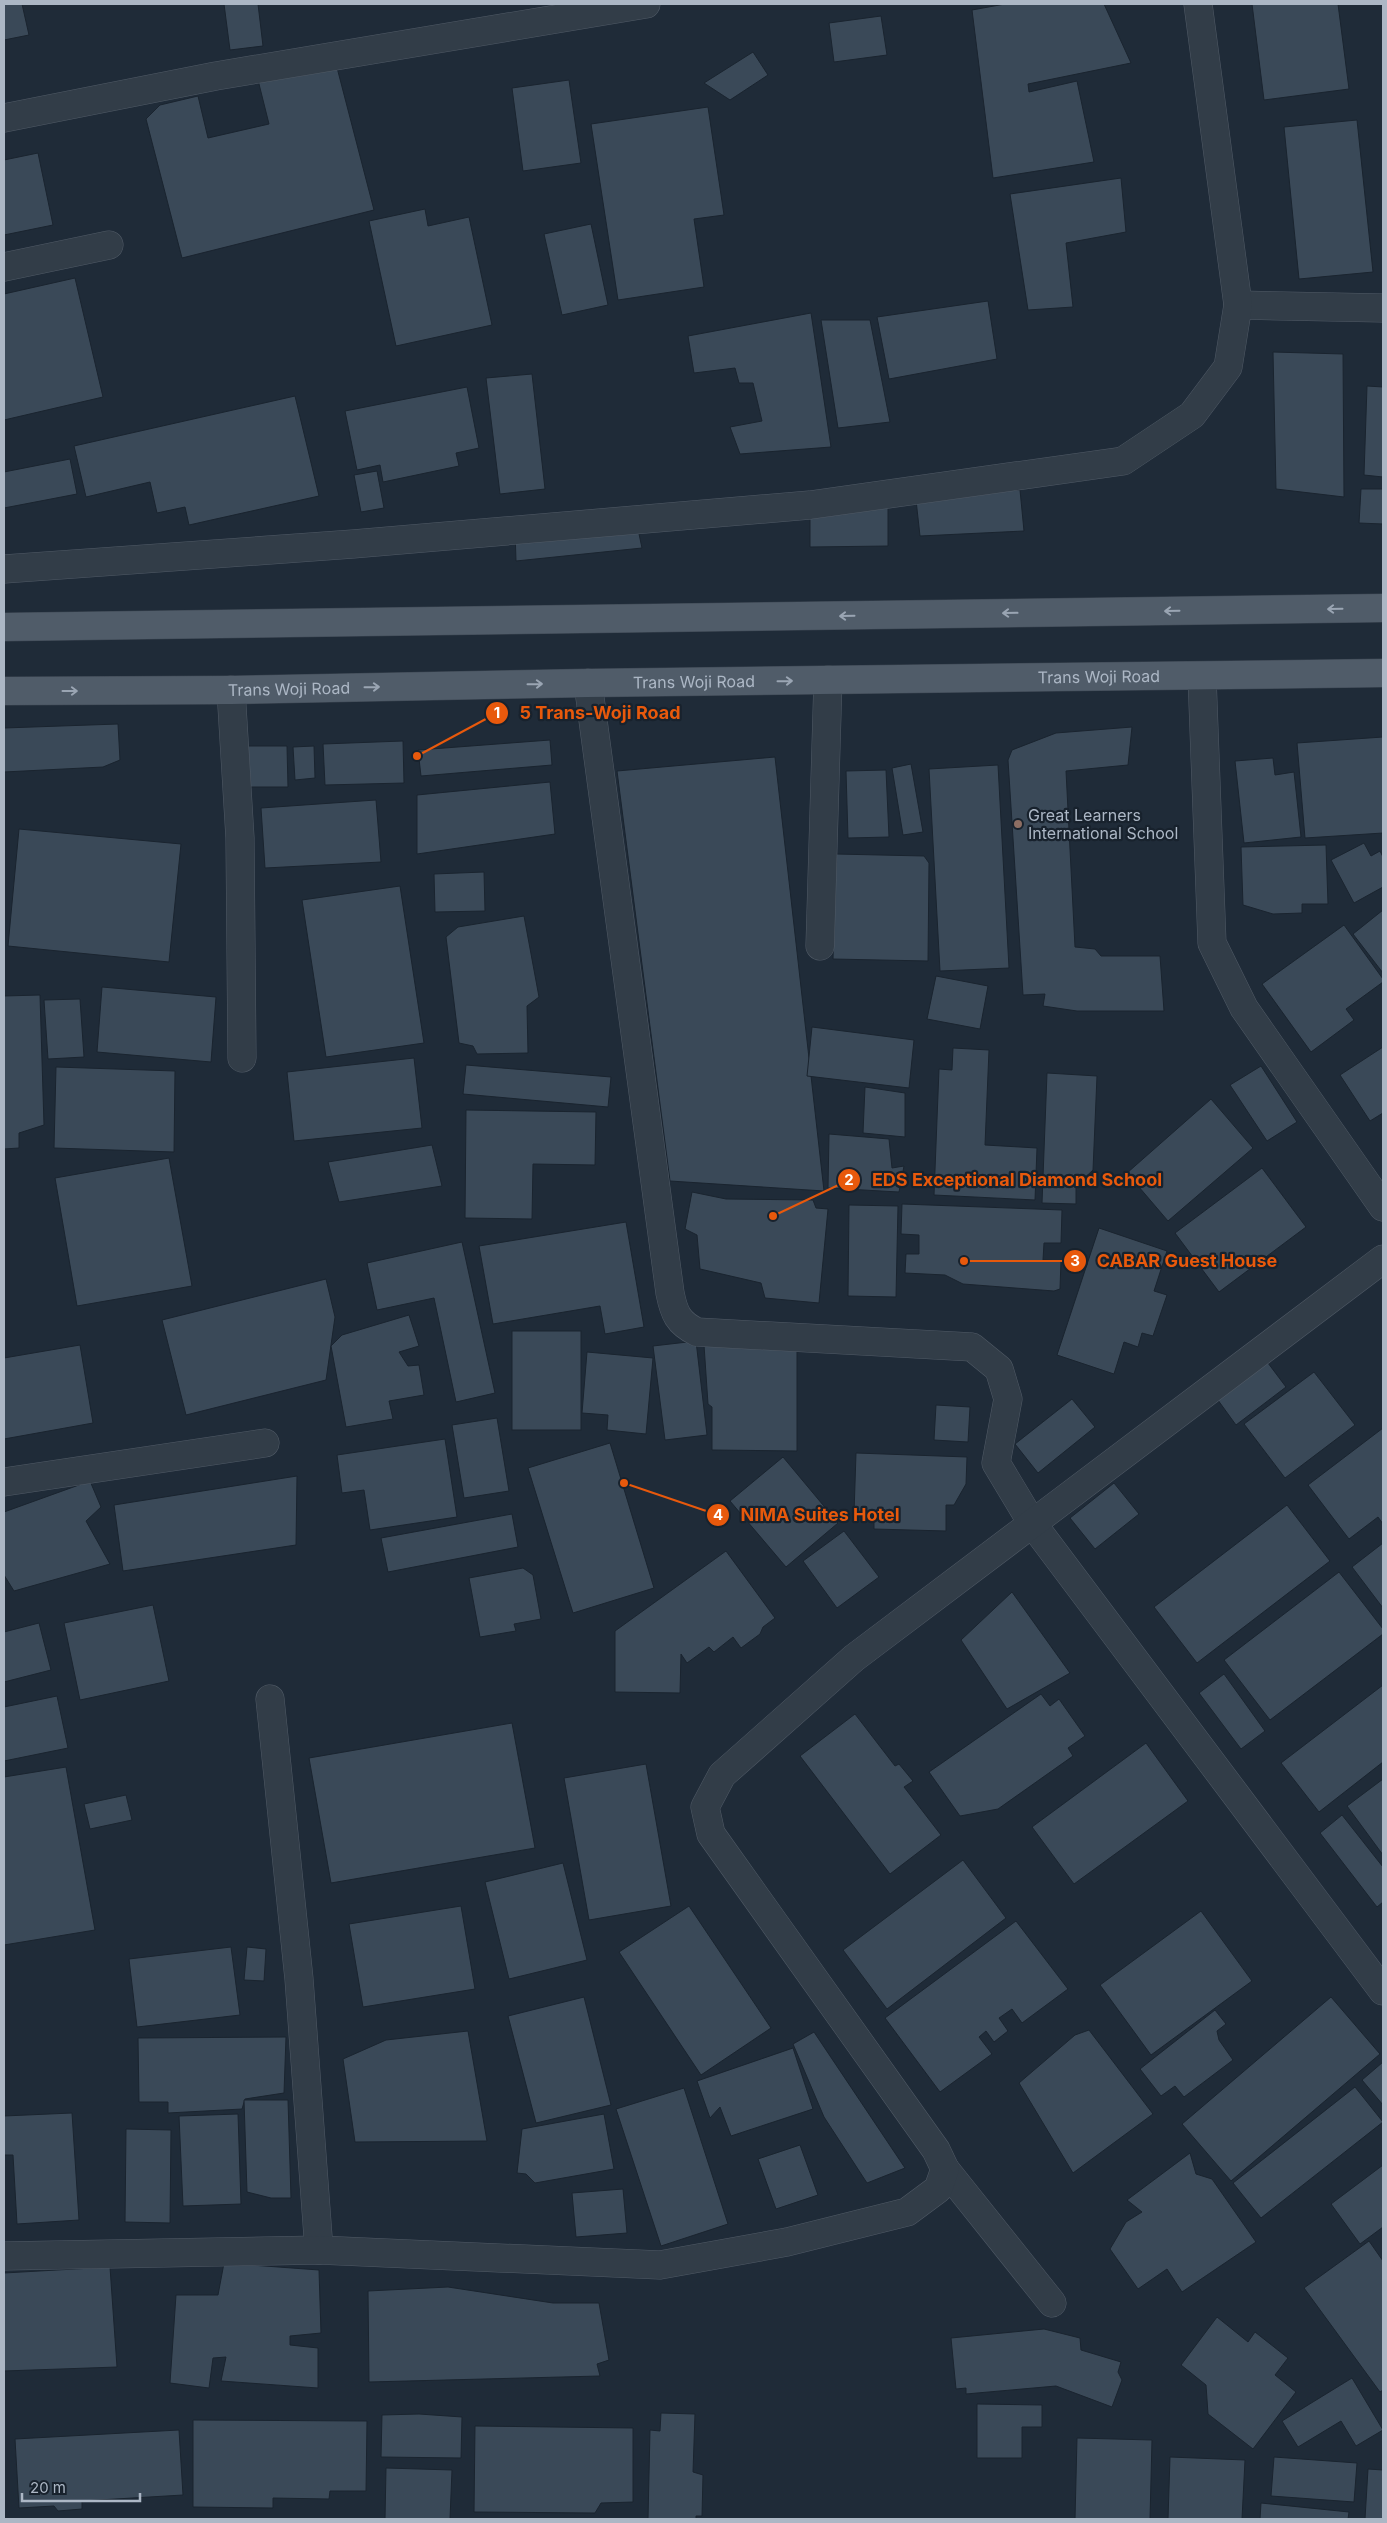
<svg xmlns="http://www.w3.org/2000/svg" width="1387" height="2523" viewBox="0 0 1387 2523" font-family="Inter,sans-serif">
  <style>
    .building { fill: #3a4958; stroke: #1a242f }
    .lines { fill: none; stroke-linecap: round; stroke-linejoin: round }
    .minor-casing { stroke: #505a66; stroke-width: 29 }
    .major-casing { stroke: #3c4652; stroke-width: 29 }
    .minor { stroke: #323d48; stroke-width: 28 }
    .major { stroke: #505c69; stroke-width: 28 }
    .oneway { stroke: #9aa5b3 }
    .education-dot { fill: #8d6e63; stroke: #18222d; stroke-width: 2 }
    .labels { text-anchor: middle; stroke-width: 4.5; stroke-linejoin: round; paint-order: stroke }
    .street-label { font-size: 16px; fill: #acb7c5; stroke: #18222d }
    .poi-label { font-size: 16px; fill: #acb7c5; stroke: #18222d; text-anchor: start }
    .leader { fill: none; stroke: #e8590c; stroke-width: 2 }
    .callout-dot { fill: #e8590c; stroke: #18222d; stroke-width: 2 }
    .mark-label { font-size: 15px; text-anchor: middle; font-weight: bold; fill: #fff }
    .callout-label { font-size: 18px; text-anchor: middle; font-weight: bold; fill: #e8590c; stroke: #18222d; stroke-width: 4.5; stroke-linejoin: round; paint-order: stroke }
  </style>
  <rect width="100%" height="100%" fill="#1f2b38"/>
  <!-- building -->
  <g class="building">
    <polygon points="4,4 22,4 29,35 4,40"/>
    <polygon points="224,4 258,4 263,46 230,50"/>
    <polygon points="1005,4 1104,4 1131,63 1028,84 1029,92 1077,81 1094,162 993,178 972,10"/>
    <polygon points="1252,4 1338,4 1349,89 1264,100"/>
    <polygon points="881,16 887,55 834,62 829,23"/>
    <polygon points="753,52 768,75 730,100 704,83"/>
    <polygon points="334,56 374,210 182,258 146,119 160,105 198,96 208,138 269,124 257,76"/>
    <polygon points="569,80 581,163 523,171 512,88"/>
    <polygon points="708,107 724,215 694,219 704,287 618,300 591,124"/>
    <polygon points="1357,120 1373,272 1299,279 1284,127"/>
    <polygon points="38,153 53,225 4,235 4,160"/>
    <polygon points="1121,178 1126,232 1066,243 1073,307 1028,310 1010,194"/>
    <polygon points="425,209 428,226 469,217 492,325 396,346 369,221"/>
    <polygon points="591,224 608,305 562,315 544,234"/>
    <polygon points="75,278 103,397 4,420 4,294"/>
    <polygon points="988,301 997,359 889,379 877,317"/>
    <polygon points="811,313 831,447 740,454 730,427 762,421 753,383 739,383 735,368 694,373 688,336"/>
    <polygon points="821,320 870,320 890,422 838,428"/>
    <polygon points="1273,352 1343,354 1344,497 1276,489"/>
    <polygon points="532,374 545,489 500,494 486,378"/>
    <polygon points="1367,386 1383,387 1383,477 1364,475"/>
    <polygon points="467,387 479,448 456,453 459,466 383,482 380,465 357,470 345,411"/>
    <polygon points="295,396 319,496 189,525 185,507 157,513 150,482 86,497 74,446"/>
    <polygon points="70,459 77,494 4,508 4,472"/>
    <polygon points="377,471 384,508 361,512 354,475"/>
    <polygon points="1361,489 1383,489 1383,524 1359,523"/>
    <polygon points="1020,490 1024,531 920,536 915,491"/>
    <polygon points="888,503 888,546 810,547 810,505"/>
    <polygon points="635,515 642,548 516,561 515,530"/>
    <polygon points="118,724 120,760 103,767 4,772 4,728"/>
    <polygon points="1132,727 1128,765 1066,771 1075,947 1095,949 1101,956 1160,956 1164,1011 1077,1011 1043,1006 1045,994 1023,995 1008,760 1012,750 1056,733"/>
    <polygon points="1383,737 1383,833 1305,838 1297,743"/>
    <polygon points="550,740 552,765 421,776 418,750"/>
    <polygon points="403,741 404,783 325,785 323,744"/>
    <polygon points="246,746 287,746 288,787 247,787"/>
    <polygon points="314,746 315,778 295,780 293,747"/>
    <polygon points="775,757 824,1191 670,1181 617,771"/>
    <polygon points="1273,758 1275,775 1294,772 1301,837 1244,843 1235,761"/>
    <polygon points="911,764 923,832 903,835 892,768"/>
    <polygon points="998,765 1009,968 940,971 929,769"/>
    <polygon points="886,770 889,837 848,838 846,771"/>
    <polygon points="550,782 555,834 417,854 417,795"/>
    <polygon points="376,800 381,862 265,868 261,808"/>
    <polygon points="19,829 181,844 169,962 8,946"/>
    <polygon points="1364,843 1371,856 1380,851 1383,857 1383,887 1354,903 1331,860"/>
    <polygon points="1326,845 1328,904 1302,904 1302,913 1273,914 1243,905 1241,847"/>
    <polygon points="836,854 924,856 929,863 928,961 833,959"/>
    <polygon points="484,872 485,911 435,912 434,874"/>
    <polygon points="400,886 424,1043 326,1057 302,900"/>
    <polygon points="1383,910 1383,973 1353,934"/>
    <polygon points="524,916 539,997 527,1006 528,1053 477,1054 473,1046 459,1043 446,937 458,927"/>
    <polygon points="1344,925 1383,979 1383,982 1346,1009 1354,1020 1311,1052 1262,984"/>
    <polygon points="936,976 988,986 980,1029 927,1019"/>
    <polygon points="102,987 216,997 211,1062 97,1052"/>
    <polygon points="40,995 44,1125 19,1133 19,1148 4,1149 4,996"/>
    <polygon points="80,999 84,1057 48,1059 44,1000"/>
    <polygon points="812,1027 914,1040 909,1088 807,1076"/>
    <polygon points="1383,1047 1383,1113 1370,1121 1340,1075"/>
    <polygon points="953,1048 989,1050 985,1145 1037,1148 1035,1200 934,1195 939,1069 952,1070"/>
    <polygon points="414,1058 422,1128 294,1141 287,1072"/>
    <polygon points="466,1065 611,1077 608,1107 463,1094"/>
    <polygon points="1261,1066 1297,1122 1267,1141 1230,1085"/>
    <polygon points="56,1067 175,1071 174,1152 54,1148"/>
    <polygon points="1047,1073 1097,1076 1093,1170 1076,1186 1076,1204 1042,1203"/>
    <polygon points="865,1087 905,1093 905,1137 863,1133"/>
    <polygon points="1211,1099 1253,1148 1168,1221 1127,1173"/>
    <polygon points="466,1110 596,1112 595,1165 533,1164 532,1219 465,1218"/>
    <polygon points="829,1134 889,1139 892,1168 904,1166 899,1192 828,1188"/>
    <polygon points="432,1145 442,1186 339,1202 328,1162"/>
    <polygon points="169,1158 192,1286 77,1306 55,1178"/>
    <polygon points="1262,1168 1306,1227 1219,1292 1175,1233"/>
    <polygon points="692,1192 726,1199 813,1200 816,1208 828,1209 819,1303 765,1298 761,1283 700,1269 697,1235 685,1229"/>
    <polygon points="902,1204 1062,1210 1061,1243 1044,1243 1043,1260 1061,1261 1060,1289 1054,1291 963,1284 945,1275 905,1273 906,1254 919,1254 919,1235 901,1234"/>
    <polygon points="849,1205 898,1206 896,1297 848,1296"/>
    <polygon points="626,1222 644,1327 605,1334 600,1306 493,1324 479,1246"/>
    <polygon points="1099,1228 1167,1251 1154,1291 1167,1295 1153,1336 1142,1333 1138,1347 1124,1342 1114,1374 1057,1355"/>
    <polygon points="462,1242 495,1393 456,1402 434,1298 377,1310 367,1263"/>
    <polygon points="326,1279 335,1317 326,1380 186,1415 162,1320"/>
    <polygon points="409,1315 419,1346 399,1352 408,1366 419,1365 424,1395 389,1401 393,1419 346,1427 331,1346 342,1335"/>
    <rect x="512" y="1331" width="69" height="99"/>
    <polygon points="696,1341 707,1435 665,1440 653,1346"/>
    <polygon points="80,1345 93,1423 4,1439 4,1358"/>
    <polygon points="704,1345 797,1346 797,1451 712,1450 712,1407 708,1404"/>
    <polygon points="587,1352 653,1358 646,1434 607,1430 608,1415 582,1413"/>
    <polygon points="1265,1359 1286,1387 1236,1425 1215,1396"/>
    <polygon points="1314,1372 1355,1425 1285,1478 1244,1424"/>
    <polygon points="1072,1399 1095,1427 1038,1473 1015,1444"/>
    <polygon points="936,1405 970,1407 968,1442 934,1440"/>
    <polygon points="497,1418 509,1491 464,1498 452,1425"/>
    <polygon points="1383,1428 1383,1524 1378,1517 1349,1539 1308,1485"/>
    <polygon points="445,1439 457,1517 370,1530 364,1490 342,1493 337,1455"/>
    <polygon points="610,1443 654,1588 573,1613 528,1468"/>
    <polygon points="856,1453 967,1457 966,1484 954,1505 946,1505 946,1531 874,1529 874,1515 854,1514"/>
    <polygon points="783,1457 838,1523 786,1567 730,1501"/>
    <polygon points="297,1476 296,1545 123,1571 114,1505"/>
    <polygon points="90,1481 101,1507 86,1521 110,1564 14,1591 4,1575 4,1512"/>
    <polygon points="1114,1483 1139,1514 1095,1549 1070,1518"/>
    <polygon points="1287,1505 1330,1561 1197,1663 1154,1607"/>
    <polygon points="512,1514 518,1547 388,1572 381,1538"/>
    <polygon points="844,1531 879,1577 837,1608 803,1561"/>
    <polygon points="1383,1543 1383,1608 1352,1567"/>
    <polygon points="726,1551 775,1618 763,1627 760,1634 741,1648 733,1637 714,1652 709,1647 687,1663 681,1654 680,1693 615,1692 615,1631"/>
    <polygon points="523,1568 533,1575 541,1619 514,1624 516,1631 480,1637 469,1578"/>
    <polygon points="1339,1572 1383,1629 1383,1634 1270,1720 1224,1660"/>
    <polygon points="1012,1592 1070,1673 1007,1709 961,1640"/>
    <polygon points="153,1605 169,1681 80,1700 64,1623"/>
    <polygon points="39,1623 51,1670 4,1682 4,1632"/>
    <polygon points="1224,1674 1265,1731 1241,1749 1199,1693"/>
    <polygon points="1383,1685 1383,1762 1319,1812 1281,1763"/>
    <polygon points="1041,1694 1050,1706 1059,1699 1085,1736 1068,1748 1073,1756 998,1809 960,1816 929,1772"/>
    <polygon points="57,1696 68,1748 4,1761 4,1707"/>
    <polygon points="855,1714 895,1766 899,1764 913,1781 904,1787 941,1835 890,1874 800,1756"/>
    <polygon points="512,1723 535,1848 331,1883 309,1758"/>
    <polygon points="1146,1743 1188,1801 1074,1884 1032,1827"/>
    <polygon points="646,1764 671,1906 589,1920 564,1778"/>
    <polygon points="66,1767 95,1930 4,1945 4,1777"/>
    <polygon points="1383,1779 1383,1855 1347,1806"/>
    <polygon points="126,1795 132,1820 90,1829 84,1804"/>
    <polygon points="1342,1815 1383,1867 1383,1902 1377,1907 1320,1833"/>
    <polygon points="963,1860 1006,1918 887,2009 843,1950"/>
    <polygon points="563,1863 587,1960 509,1979 485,1882"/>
    <polygon points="461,1906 475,1989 363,2007 349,1924"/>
    <polygon points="689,1906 771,2028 701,2075 619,1952"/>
    <polygon points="1201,1911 1252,1981 1151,2055 1100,1985"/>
    <polygon points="1016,1921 1068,1989 1022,2023 1012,2009 999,2018 1008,2031 994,2042 986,2031 979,2037 992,2054 940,2092 885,2018"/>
    <polygon points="231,1947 240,2015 137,2027 129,1959"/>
    <polygon points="247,1947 266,1949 264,1981 244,1980"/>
    <polygon points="584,1997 611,2105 536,2123 508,2016"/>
    <polygon points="1331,1997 1380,2054 1231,2181 1182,2124"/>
    <polygon points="1215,2010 1226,2024 1217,2031 1219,2040 1233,2060 1184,2097 1175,2086 1161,2096 1140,2069"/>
    <polygon points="1089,2030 1153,2114 1073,2173 1019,2083 1075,2035"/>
    <polygon points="468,2031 487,2141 355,2142 343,2059 386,2040"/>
    <polygon points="814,2032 905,2168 867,2183 824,2117 793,2044"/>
    <polygon points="286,2037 284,2093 245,2099 242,2109 168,2113 168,2102 139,2102 138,2038"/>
    <polygon points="793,2048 813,2109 731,2136 720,2107 710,2118 697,2081"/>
    <polygon points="1383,2062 1383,2105 1362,2080"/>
    <polygon points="1355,2087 1383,2122 1261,2218 1233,2183"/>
    <polygon points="684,2088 728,2224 661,2246 616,2109"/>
    <polygon points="244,2100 288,2100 291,2198 271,2198 247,2192"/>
    <polygon points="72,2113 79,2220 17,2224 13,2155 4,2155 4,2116"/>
    <polygon points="238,2114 241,2204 183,2206 179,2116"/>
    <polygon points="604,2114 614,2169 535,2183 526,2174 517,2173 522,2129"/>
    <polygon points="126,2129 171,2130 170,2223 125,2222"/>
    <polygon points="800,2145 818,2195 776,2209 758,2159"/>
    <polygon points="1190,2153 1196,2174 1212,2179 1256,2242 1182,2292 1167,2269 1138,2289 1110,2249 1126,2222 1142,2212 1127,2200"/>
    <polygon points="1383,2165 1383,2227 1360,2244 1331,2204"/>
    <polygon points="623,2189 627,2233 576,2237 572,2193"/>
    <polygon points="1369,2241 1383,2261 1383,2390 1380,2392 1304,2288"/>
    <polygon points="224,2263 319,2270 321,2333 290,2336 290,2345 318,2348 318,2388 221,2381 226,2357 213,2358 209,2388 170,2383 176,2295 218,2295"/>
    <polygon points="110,2267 117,2367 4,2371 4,2273"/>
    <polygon points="448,2287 553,2303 599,2303 609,2360 597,2364 600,2376 369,2382 368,2291"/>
    <polygon points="1217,2317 1248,2342 1255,2332 1288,2358 1275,2375 1296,2392 1253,2449 1208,2414 1206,2385 1181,2365"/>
    <polygon points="1044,2329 1080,2338 1081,2350 1121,2362 1118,2372 1122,2380 1112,2407 1056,2386 966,2394 966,2388 956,2389 951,2338"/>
    <polygon points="1352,2378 1383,2430 1356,2446 1341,2421 1298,2447 1282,2421"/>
    <polygon points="977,2404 1042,2405 1042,2427 1022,2427 1022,2458 977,2458"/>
    <polygon points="661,2413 695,2414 693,2472 703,2475 702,2516 696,2516 696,2519 648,2519 650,2430 660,2431"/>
    <polygon points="419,2414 462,2417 461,2458 381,2457 382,2415"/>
    <polygon points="193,2420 367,2421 366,2491 330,2491 329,2499 273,2498 273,2508 193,2507"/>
    <polygon points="475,2426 633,2428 633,2502 601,2503 595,2513 474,2512"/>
    <polygon points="179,2430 183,2495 82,2501 82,2509 58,2511 54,2506 19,2508 15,2439"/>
    <polygon points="1077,2438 1152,2440 1150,2519 1075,2519"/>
    <polygon points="1170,2457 1245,2460 1242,2519 1168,2519"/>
    <polygon points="1274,2457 1357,2463 1354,2502 1271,2496"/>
    <polygon points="386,2468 452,2470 450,2519 385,2519"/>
    <polygon points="1368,2469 1383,2470 1383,2519 1365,2519"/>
    <polygon points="1261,2503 1349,2512 1348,2519 1260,2519"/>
  </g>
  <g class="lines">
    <!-- minor casing -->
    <g class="minor-casing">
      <g id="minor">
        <polyline points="4,118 216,76 646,4"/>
        <polyline points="4,267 109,245"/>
        <polyline points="1238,305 1383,308"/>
        <polyline points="4,569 353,544 810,505 1123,461 1192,415 1228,367 1238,305 1198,4"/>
        <polyline points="1202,676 1212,943 1244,1008 1383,1207"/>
        <path d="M588 683 670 1293C674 1313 678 1323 697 1332L972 1347 999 1369 1008 1399 996 1463 1032 1523 1383 1991"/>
        <polyline points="231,690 240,838 242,1058"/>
        <polyline points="820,946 828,680"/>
        <polyline points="4,1482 265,1443"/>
        <polyline points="270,1699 299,1979 319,2250"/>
        <polyline points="945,2169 1052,2303"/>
        <polyline points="4,2256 319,2250 660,2265 787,2242 907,2212 938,2189 945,2169 936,2150 711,1834 705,1807 722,1775 854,1658 1383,1259"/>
      </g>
    </g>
    <!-- major casing -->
    <g class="major-casing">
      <g id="major">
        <polyline points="4,627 1383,608"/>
        <path id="s1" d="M4 691 231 690 588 683 1383 673"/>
      </g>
    </g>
    <!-- minor -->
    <use href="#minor" class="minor"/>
    <!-- major -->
    <use href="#major" class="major"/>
  </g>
  <!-- one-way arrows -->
  <defs><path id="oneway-shaft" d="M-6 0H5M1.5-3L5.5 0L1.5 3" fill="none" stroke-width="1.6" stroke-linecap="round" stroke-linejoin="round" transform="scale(1.25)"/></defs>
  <g class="oneway">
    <use href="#oneway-shaft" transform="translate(1335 609) rotate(179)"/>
    <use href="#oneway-shaft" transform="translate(1172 611) rotate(179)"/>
    <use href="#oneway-shaft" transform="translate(1010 613) rotate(179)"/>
    <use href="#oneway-shaft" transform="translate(847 616) rotate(179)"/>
    <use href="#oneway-shaft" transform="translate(785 681) rotate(-1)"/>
    <use href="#oneway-shaft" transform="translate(535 684) rotate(-1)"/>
    <use href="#oneway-shaft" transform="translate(372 687) rotate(-1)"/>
    <use href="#oneway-shaft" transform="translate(70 691)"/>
  </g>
  <!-- markers -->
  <circle class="education-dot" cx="1018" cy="824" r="5"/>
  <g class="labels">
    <!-- street labels -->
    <g class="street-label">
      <text dy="6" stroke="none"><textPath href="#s1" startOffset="1095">Trans Woji Road</textPath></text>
      <text dy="6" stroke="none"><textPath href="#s1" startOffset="690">Trans Woji Road</textPath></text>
      <text dy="6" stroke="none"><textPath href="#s1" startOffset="285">Trans Woji Road</textPath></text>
    </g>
    <!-- poi labels -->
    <g class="poi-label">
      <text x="1028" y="821">Great Learners<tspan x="1028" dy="18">International School</tspan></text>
    </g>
  </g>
  <!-- callouts -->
  <path class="leader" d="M417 756L497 713M773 1216L849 1180M964 1261L1075 1261M624 1483L718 1515"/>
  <g class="callout-dot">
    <circle cx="417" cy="756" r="5"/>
    <circle cx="773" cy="1216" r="5"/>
    <circle cx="964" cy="1261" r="5"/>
    <circle cx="624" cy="1483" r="5"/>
    <circle cx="497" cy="713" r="12"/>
    <circle cx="849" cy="1180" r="12"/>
    <circle cx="1075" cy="1261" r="12"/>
    <circle cx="718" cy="1515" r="12"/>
  </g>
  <g class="mark-label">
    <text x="497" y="718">1</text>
    <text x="849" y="1185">2</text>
    <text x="1075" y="1266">3</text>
    <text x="718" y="1520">4</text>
  </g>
  <g class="callout-label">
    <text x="600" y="719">5 Trans-Woji Road</text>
    <text x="1017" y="1186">EDS Exceptional Diamond School</text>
    <text x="1187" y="1267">CABAR Guest House</text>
    <text x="820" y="1521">NIMA Suites Hotel</text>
  </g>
  <!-- border -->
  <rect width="1387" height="2523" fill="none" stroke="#acb7c5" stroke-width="10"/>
  <!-- scale -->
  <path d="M22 2493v8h118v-8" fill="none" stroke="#acb7c5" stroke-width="2.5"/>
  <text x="30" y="2493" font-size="15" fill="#acb7c5" stroke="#18222d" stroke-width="4" paint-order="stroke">20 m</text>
</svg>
